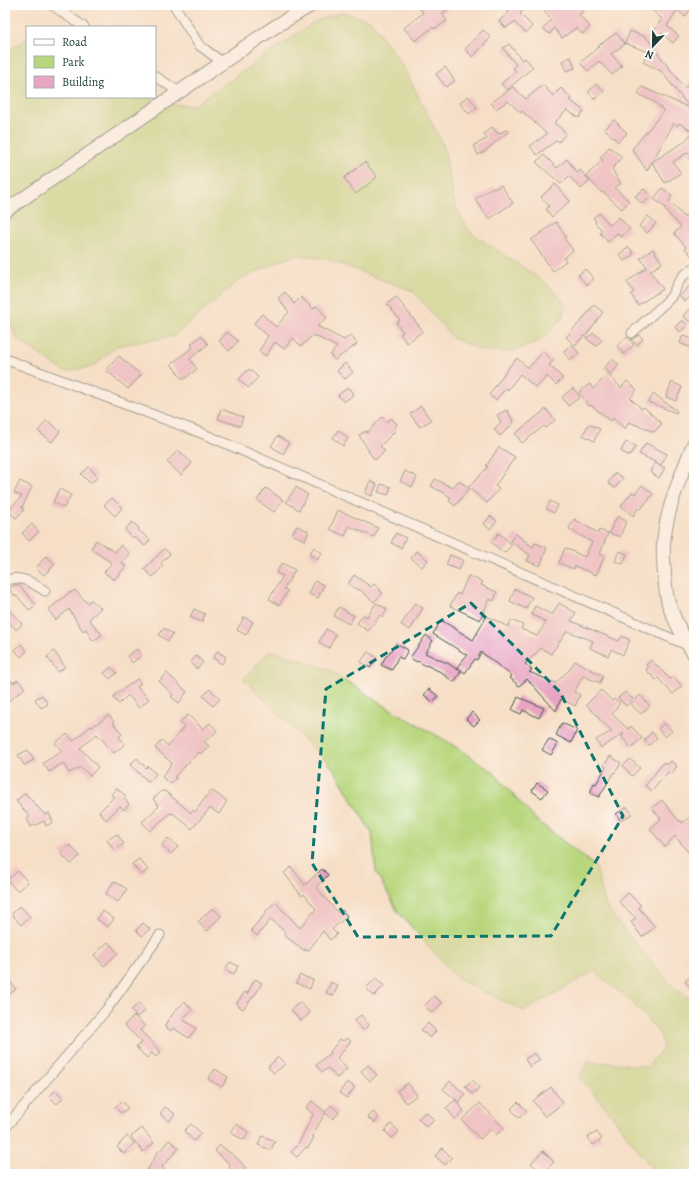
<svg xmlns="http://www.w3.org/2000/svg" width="699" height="1179" viewBox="0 0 699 1179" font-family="Alegreya,serif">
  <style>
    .green { fill: #b8d67c; stroke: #6c8a58 }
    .building { fill: #e8a4c3; fill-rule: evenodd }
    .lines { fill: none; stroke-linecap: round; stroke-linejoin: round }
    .street-casing { stroke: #3f554a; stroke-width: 11 }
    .secondary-casing { stroke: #3f554a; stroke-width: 15 }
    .street { stroke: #fff; stroke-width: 9 }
    .secondary { stroke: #fff; stroke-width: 13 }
    .marked { fill: none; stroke: #0f766e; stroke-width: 3; stroke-dasharray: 8 5; stroke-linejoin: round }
  </style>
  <rect width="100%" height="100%" fill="#fff"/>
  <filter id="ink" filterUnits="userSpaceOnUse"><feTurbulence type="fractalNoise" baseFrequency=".025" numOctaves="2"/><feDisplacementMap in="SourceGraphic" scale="8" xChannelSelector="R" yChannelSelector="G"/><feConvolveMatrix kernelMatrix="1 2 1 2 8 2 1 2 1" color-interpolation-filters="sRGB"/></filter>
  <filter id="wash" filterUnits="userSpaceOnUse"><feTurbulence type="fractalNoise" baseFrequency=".012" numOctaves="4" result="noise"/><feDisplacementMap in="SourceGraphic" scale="16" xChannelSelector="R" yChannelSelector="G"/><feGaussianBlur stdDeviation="0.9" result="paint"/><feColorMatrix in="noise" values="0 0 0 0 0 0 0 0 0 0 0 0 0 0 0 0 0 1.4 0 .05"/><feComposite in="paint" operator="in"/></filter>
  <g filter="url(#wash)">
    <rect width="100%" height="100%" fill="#f6dfc6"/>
    <!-- green -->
    <g class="green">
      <polygon points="343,12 371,21 404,68 444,147 455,206 470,232 546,283 566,304 562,319 541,340 513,352 483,351 453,338 413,291 326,259 296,254 240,279 174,336 116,346 94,366 65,372 16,338 5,305 5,53 27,39 27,97 146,97 165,104 194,105 316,21"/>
      <polygon points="270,650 329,670 390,709 445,740 492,771 536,820 596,867 606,907 629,936 673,987 694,1001 694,1174 656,1174 608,1110 580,1077 588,1062 615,1063 647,1067 663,1048 660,1034 633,1003 594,971 524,1011 458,979 398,912 376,872 372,833 333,768 244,679"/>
    </g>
    <g id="blocks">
      <!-- building -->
      <g class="building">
        <polygon points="418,5 456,5 442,13 447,21 434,29 433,27 415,41 404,28 423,13"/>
        <polygon points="500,5 528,5 520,14 532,26 526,33 514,22 506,28 499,21 509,12"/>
        <polygon points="541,5 581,5 585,9 579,15 590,27 582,34 576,28 562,38 554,28 550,34 543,29 551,20"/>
        <polygon points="655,5 694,5 685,17 677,10 667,26 679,36 673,43 662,33 659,38 653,32 662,19 651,9"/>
        <polygon points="483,30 491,37 473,57 465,49"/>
        <path d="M630 31 646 37 653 46 652 48 655 50 685 88 694 77V161L688 152 673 162 681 173 665 183 652 162 647 171 632 149 664 111 656 103 638 94 642 87 690 108 661 71 643 62 648 52 625 43ZM674 123 677 126 679 123 693 132 684 142 652 162Z"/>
        <polygon points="616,33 625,44 611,54 622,66 612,75 599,61 588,71 580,63 599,47 598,46"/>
        <polygon points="509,44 522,60 525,58 533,67 507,90 501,84 516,71 513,68 516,65 503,48"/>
        <polygon points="571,57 575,68 566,71 562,61"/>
        <polygon points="445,67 455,81 446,87 436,74"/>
        <polygon points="597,84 604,91 595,99 588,92"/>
        <polygon points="543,85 553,96 561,88 572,99 570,100 584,111 579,118 567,110 554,123 566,133 559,142 557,140 537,155 530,146 547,134 522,111 521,113 508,101 496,109 491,103 513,87 526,99"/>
        <polygon points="468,96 477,107 469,114 460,103"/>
        <polygon points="614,120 627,133 618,142 605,129"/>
        <polygon points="492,127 498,134 506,130 508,132 486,150 486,151 478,155 474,145 487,139 484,134"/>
        <polygon points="609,147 622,157 612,169 621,184 614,187 629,201 622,209 603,192 602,193 586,176 603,160 600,158"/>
        <polygon points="544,155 557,168 567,159 577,173 580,170 590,181 581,189 569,176 561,184 536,162"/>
        <polygon points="365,162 377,177 356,194 344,178"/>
        <polygon points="555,184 570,201 552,217 546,209 549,206 541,197"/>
        <polygon points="501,185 513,203 489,219 475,199 493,187 494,189"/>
        <polygon points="662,188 672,196 669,201 684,217 687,215 694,222 694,259 685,248 686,247 674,233 681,227 664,209 666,208 654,199"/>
        <polygon points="644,189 651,197 642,204 635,196"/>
        <polygon points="599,213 610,225 619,217 630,229 621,237 617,233 608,242 600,233 602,230 595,223 596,221 593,218"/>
        <polygon points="648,216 656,223 647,233 639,226"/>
        <polygon points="556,222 566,237 564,238 573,250 564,258 566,261 553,271 531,240"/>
        <polygon points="629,247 634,254 624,261 619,254"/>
        <polygon points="653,249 662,263 650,271 663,289 638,305 631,294 634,292 627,282 647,267 640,258"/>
        <polygon points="585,269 594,279 587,285 578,275"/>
        <polygon points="690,285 694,289 694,292 685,302 680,296"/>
        <polygon points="285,292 294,304 301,297 313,309 317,306 327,318 317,326 344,340 351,335 357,344 335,360 330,355 337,347 313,335 301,346 293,338 284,349 275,342 266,356 259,351 268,336 254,323 262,314 276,327 289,312 278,298"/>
        <polygon points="396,297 423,331 407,343 400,334 403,332 396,323 400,320 387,304"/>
        <polygon points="694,303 694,317 690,322 683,316"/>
        <polygon points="594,305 603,312 585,337 584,336 575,345 566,337 583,319"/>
        <polygon points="682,320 688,325 680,332 675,327"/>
        <polygon points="227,332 238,341 229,351 219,341"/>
        <polygon points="594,333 602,340 596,346 586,338"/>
        <polygon points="639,335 643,339 637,345 631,339"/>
        <polygon points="683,335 694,340 694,349 680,343"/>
        <polygon points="201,336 208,344 190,359 197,369 183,380 171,364 193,347 191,344"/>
        <polygon points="627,337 634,345 624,354 617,346"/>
        <polygon points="571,344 579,353 571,360 563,352"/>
        <polygon points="543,352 553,361 549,365 563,378 556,385 547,376 536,388 520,374 508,390 506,388 496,400 489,395 509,367 517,358 528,368"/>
        <polygon points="119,356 141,375 128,389 106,370"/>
        <polygon points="612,359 619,365 611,374 604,368"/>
        <polygon points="345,363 353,372 345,379 337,371"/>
        <polygon points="249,369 258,377 248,388 239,379"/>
        <polygon points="608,374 621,388 627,381 637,390 630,398 642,409 644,407 662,424 654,432 629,422 625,429 613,418 611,421 591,405 589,406 579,392 590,384 593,389"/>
        <polygon points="672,382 682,387 676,401 666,397"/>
        <polygon points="349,387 354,394 344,402 338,395"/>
        <polygon points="573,388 580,397 568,406 563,399 563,396"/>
        <polygon points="654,394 677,411 676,413 648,402"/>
        <polygon points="421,406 431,420 420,427 410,414"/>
        <polygon points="221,409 243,417 240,426 218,419"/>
        <polygon points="546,409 555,420 546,428 544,426 522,443 515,434"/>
        <polygon points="507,410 514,423 500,436 494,429 501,422 497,415"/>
        <polygon points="382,417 387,422 391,418 397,424 394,428 396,430 380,446 385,451 375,460 368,451 369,451 359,435 366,431 367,433"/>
        <polygon points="47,420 60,431 52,442 38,431"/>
        <polygon points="588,425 591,425 600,429 594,441 583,435"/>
        <polygon points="338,430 348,438 343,446 333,438"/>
        <polygon points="278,436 289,443 283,454 271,446"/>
        <polygon points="626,442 636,446 630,456 621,451"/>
        <polygon points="646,443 667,454 661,465 639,454"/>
        <polygon points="499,447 515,457 495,486 499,489 487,503 469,488 455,506 449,501 451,497 431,486 435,479 453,488 458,481 469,487 488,467 486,466"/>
        <polygon points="178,450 192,463 181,475 167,462"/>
        <polygon points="655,463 665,468 659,478 650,472"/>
        <polygon points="89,467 98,477 90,483 81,474"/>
        <polygon points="405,471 417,477 412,487 400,481"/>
        <polygon points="615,473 623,478 615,488 608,483"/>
        <polygon points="20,481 32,487 22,508 24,510 16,518 8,511 22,496 14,493"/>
        <polygon points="370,481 377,484 372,496 365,493"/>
        <polygon points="381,484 391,487 388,495 378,492"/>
        <polygon points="642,485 653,494 641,509 638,508 633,516 621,506 632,492 635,494"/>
        <polygon points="296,487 308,495 299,510 286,502"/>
        <polygon points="266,488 283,500 274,512 257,500"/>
        <polygon points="59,489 71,495 64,508 53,502"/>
        <polygon points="112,498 122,508 115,516 104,505"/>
        <polygon points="550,501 558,505 554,513 546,509"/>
        <polygon points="338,510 378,528 374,537 349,526 345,536 330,529"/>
        <polygon points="490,516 497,521 490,529 484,524"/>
        <polygon points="618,516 626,521 620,537 609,533 614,522"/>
        <polygon points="574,519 598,533 599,530 608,533 600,554 605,556 596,575 575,566 574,569 559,563 565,548 585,557 592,542 569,529"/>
        <polygon points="132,522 139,528 138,530 150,540 145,546 134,537 133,538 125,530"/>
        <polygon points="32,524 39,532 29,541 22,533"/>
        <polygon points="297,526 308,531 308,534 305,540 292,534"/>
        <polygon points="396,533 406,538 401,548 391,543"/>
        <polygon points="499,533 512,545 504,553 491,542"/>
        <polygon points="516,534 533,547 535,543 547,548 540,566 527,561 530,555 510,541"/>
        <polygon points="96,540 115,552 121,545 130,554 121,562 126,566 114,580 104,572 112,563 91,549"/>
        <polygon points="314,547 322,553 317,560 309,554"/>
        <polygon points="164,549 170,554 160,564 163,566 153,577 144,569"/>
        <polygon points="416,551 428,560 422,567 411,558"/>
        <polygon points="619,551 627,554 623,564 615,561"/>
        <polygon points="450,555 463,560 459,570 446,565"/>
        <polygon points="46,556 55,564 44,575 36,568"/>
        <polygon points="282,563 295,570 284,589 288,591 279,605 269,599 283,576 276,573"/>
        <polygon points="354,575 371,587 374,584 381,590 380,591 383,593 374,602 359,589 358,590 348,584"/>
        <polygon points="468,576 483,582 481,585 497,592 494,601 489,599 480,620 450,606 457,593 460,595"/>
        <polygon points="315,581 324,585 318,598 309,594"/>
        <polygon points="14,585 19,585 36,605 30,611 17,596 16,597 9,589"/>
        <polygon points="515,589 532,597 526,609 510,601"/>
        <polygon points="75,590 87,603 91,600 101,608 89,619 102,635 93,641 86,629 83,631 69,609 56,620 48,610 70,592 71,593"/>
        <polygon points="376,603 387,609 383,617 380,615 368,631 357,623 363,615 367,617"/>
        <polygon points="415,603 423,608 410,630 401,625"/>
        <polygon points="559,603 576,613 571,621 619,641 622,636 630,640 623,655 611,649 608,656 590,648 593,641 567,631 551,654 541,648 525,664 532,670 529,672 556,683 569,670 575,661 603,676 600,683 583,676 574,692 580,695 575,706 561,699 556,711 527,679 519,686 510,678 512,676 481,652 477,660 475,659 465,673 457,667 467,655 433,634 441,620 473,640 487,616 508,627 511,620 523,625 521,629 537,636 546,622 531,614 535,606 552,615"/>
        <polygon points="5,606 22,624 16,630 9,622 5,625"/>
        <polygon points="339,607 354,616 349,624 334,616"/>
        <polygon points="194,609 205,614 202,622 190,617"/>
        <polygon points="244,617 253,622 246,635 237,630"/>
        <polygon points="164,628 173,634 168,641 159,635"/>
        <polygon points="326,629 336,635 329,648 319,642"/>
        <polygon points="426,635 433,641 425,653 449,664 461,672 454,682 443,674 443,673 426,665 426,666 418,661 417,662 410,658"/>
        <polygon points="396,643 408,650 403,659 398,657 392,670 381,665 386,656 387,656"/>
        <polygon points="21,644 27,651 21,657 15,650"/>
        <polygon points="137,649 141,656 132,663 127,656"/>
        <polygon points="54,651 65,667 58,672 47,657"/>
        <polygon points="217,651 226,657 222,664 213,658"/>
        <polygon points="368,652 377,658 370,668 361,662"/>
        <polygon points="196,656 203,662 197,669 190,663"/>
        <polygon points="651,660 670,679 673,676 682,686 673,694 658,678 656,680 646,670 648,667 646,665"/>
        <polygon points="111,667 117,673 110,679 104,673"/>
        <polygon points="167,673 187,692 179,703 171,697 173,695 159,681"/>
        <polygon points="5,676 13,683 18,680 25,688 5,704"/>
        <polygon points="137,679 141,683 137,687 149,699 139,708 128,695 119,704 114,699 114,696"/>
        <polygon points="210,689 220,699 213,706 203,696"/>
        <polygon points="429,689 438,696 433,702 424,695"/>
        <polygon points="601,690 612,701 614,699 620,703 612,714 628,729 631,726 642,738 631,748 622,737 624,733 601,748 596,740 612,731 598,718 599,717 586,705"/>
        <polygon points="625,692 633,699 626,706 618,698"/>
        <polygon points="42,695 48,704 41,708 35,699"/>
        <polygon points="640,695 650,706 641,714 631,704"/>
        <polygon points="518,697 544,708 539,718 523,710 521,714 512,710"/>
        <polygon points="472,712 480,720 474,726 466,719"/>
        <polygon points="109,715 114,722 113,723 122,734 119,737 125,744 114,753 97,734 80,748 98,767 90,776 81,767 69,773 63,763 49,772 43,763 62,751 55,743 67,734 73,741 91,726 92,727"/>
        <polygon points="188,715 203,729 210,723 217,731 204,742 209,746 200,754 199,752 174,777 176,778 171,784 162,777 172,763 155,748 162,740 168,746 184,727 180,722"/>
        <polygon points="562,723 577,730 571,743 556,735"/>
        <polygon points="664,723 672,731 665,737 658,729"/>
        <polygon points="652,732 657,738 649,745 644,740"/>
        <polygon points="549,739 558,744 551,755 542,750"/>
        <polygon points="28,750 34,760 24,765 18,755"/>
        <polygon points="610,756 621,763 615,773 614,772 599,797 590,793 594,783 596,784 606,767 604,766"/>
        <polygon points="137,758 146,768 148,766 156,774 149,782 130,765"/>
        <polygon points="630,759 640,768 632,776 623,766"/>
        <polygon points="671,761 677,766 671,774 668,772 652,791 645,786 664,762 667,765"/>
        <polygon points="537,783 548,790 542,798 532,791"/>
        <polygon points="116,788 126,796 124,799 129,804 124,810 120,806 106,820 99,812 114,797 111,795"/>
        <polygon points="211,790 227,801 219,814 210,808 192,829 173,813 171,814 170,813 150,831 142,822 159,806 153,799 162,791 165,791 191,813 193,810 195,812"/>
        <polygon points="25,793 45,815 49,813 53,822 46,826 44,821 31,827 27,819 30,817 16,801"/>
        <polygon points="662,800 679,821 680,820 682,823 694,814 694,848 688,852 675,836 665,847 650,829 661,819 652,808"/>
        <polygon points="627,807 632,814 621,821 616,814"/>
        <polygon points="117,834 124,844 114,850 107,840"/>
        <polygon points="168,838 178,847 171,854 162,845"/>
        <polygon points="70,845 80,856 71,864 60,853"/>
        <polygon points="139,859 148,870 141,875 132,864"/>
        <polygon points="291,867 305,885 322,869 328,875 316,887 338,913 342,910 347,916 332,929 337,934 330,940 323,931 308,951 305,949 305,951 284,935 286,933 271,919 257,936 251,930 266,913 265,912 275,902 300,928 316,909 304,894 302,896 284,873"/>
        <polygon points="18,871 28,882 17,891 7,880"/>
        <polygon points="114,881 127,889 118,902 106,894"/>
        <polygon points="628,893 641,905 638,907 655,927 642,937 631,922 636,918 619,902"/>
        <polygon points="20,906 30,917 21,925 12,914"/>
        <polygon points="211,909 214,909 221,916 207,931 198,922"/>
        <polygon points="103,911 114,919 108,927 97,919"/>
        <polygon points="143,923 150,929 142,936 136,930"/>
        <polygon points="108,942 118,953 104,966 94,955"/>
        <polygon points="230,962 238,966 234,974 225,970"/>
        <polygon points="694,974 694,993 685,981"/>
        <polygon points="300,975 313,980 310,989 296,983"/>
        <polygon points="5,976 16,989 5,998"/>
        <polygon points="376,978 384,986 374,996 366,988"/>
        <polygon points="255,979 262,983 257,992 243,1009 236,1004 245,992 247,994"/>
        <polygon points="331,982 338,986 333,996 326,993"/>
        <polygon points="434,996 442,1003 432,1013 424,1006"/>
        <polygon points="185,1002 192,1010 182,1019 196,1028 189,1038 173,1028 171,1031 164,1026 176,1010"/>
        <polygon points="300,1002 310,1013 301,1021 291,1010"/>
        <polygon points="139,1003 145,1011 137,1017 131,1010"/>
        <polygon points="361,1015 369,1025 363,1030 354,1021"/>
        <polygon points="134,1016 145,1026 140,1030 161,1052 156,1057 152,1053 147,1058 136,1047 142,1042 124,1025"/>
        <polygon points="428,1023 436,1031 430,1038 421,1030"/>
        <polygon points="347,1038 351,1041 337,1058 347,1069 337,1078 328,1068 322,1072 316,1065 331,1052 330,1052 340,1039 343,1041"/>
        <polygon points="535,1053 540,1060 530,1067 525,1059"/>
        <polygon points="278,1057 285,1064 274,1073 268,1067"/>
        <polygon points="368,1065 377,1075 370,1081 361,1071"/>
        <polygon points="215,1069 228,1077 222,1087 208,1079"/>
        <polygon points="473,1080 479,1088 472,1094 465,1086"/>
        <polygon points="450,1081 465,1094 459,1102 443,1089"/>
        <polygon points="347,1082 355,1087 347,1098 339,1093"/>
        <polygon points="408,1083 417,1095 406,1103 397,1091"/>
        <polygon points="551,1087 563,1103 545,1117 533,1101"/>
        <polygon points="56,1090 63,1098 57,1104 49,1096"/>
        <polygon points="455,1100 464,1111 455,1119 446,1108"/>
        <polygon points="122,1101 128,1108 121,1113 115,1107"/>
        <polygon points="312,1101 325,1112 331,1105 339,1112 333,1119 325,1113 312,1136 314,1137 308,1148 306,1147 297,1157 291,1152 298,1145 313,1114 306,1108"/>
        <polygon points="518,1102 527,1111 519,1118 511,1109"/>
        <polygon points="480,1103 504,1128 496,1135 491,1129 480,1139 462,1120"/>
        <polygon points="165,1107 175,1114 169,1121 161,1115 161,1112"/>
        <polygon points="373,1112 379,1117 375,1123 368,1118"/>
        <polygon points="426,1112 434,1120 427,1127 418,1119"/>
        <polygon points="191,1124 201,1133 194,1141 184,1131"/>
        <polygon points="236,1124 248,1132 244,1140 231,1133"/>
        <polygon points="391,1124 399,1131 392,1138 385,1131"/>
        <polygon points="142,1128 154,1143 143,1152 131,1137"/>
        <polygon points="597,1132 602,1139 593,1145 588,1137"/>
        <polygon points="127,1136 134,1143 124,1154 117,1147"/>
        <polygon points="262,1136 275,1141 271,1150 258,1145"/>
        <polygon points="169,1140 179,1148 162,1167 168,1174 145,1174 159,1150 160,1151"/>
        <polygon points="220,1145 238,1159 246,1168 239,1174 235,1174 229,1167 231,1165 215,1151"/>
        <polygon points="442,1148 452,1158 445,1165 435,1156"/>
        <polygon points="543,1151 554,1162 542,1174 531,1163"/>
      </g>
    </g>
  </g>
  <g filter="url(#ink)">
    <use href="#blocks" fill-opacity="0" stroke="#3f554a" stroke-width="1"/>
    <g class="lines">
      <!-- street casing -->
      <g class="street-casing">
        <g id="street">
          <polyline points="52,5 84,27"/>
          <polyline points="174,5 199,45 222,62"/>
          <polyline points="155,76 179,92"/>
          <polyline points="632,333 664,304 671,297 678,283 683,276 694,268"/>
          <polyline points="5,359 204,434 689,646"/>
          <path d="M5 581C20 574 33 583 45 591"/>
          <polyline points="5,1128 107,1009 160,935"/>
        </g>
      </g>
      <!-- secondary casing -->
      <g class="secondary-casing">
        <g id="secondary">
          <polyline points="5,211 273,28 311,5"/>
          <path d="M694 443C682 473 668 505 664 538 662 551 665 593 669 605 675 621 684 639 694 654"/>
        </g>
      </g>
      <!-- street -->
      <use href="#street" class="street"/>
      <!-- secondary -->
      <use href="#secondary" class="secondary"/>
    </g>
  </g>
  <!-- marked area -->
  <path d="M0 0H699V1179H0ZM471 603 560 692 623 816 551 936 358 937 312 863 326 689Z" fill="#f6dfc6" fill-opacity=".55" fill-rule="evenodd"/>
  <path class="marked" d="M471 603 560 692 623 816 551 936 358 937 312 863 326 689Z"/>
  <!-- margin -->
  <rect width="699" height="1179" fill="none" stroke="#fff" stroke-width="20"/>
  <!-- legend -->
  <rect x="26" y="26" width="130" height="72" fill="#ffffff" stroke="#a5b1ae"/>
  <rect x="34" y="39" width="20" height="6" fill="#ffffff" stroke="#a5b1ae"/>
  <text x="62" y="46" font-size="12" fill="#1f3d34">Road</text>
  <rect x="34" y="56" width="20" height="12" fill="#b8d67c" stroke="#a5b1ae"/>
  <text x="62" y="66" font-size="12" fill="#1f3d34">Park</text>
  <rect x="34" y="76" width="20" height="12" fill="#e8a4c3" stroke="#a5b1ae"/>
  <text x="62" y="86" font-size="12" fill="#1f3d34">Building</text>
  <!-- north arrow -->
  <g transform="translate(653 46) rotate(202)" stroke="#ffffff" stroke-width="3" paint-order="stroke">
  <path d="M0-3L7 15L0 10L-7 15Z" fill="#1f3d34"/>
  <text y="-6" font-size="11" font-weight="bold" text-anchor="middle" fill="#1f3d34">N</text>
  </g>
</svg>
